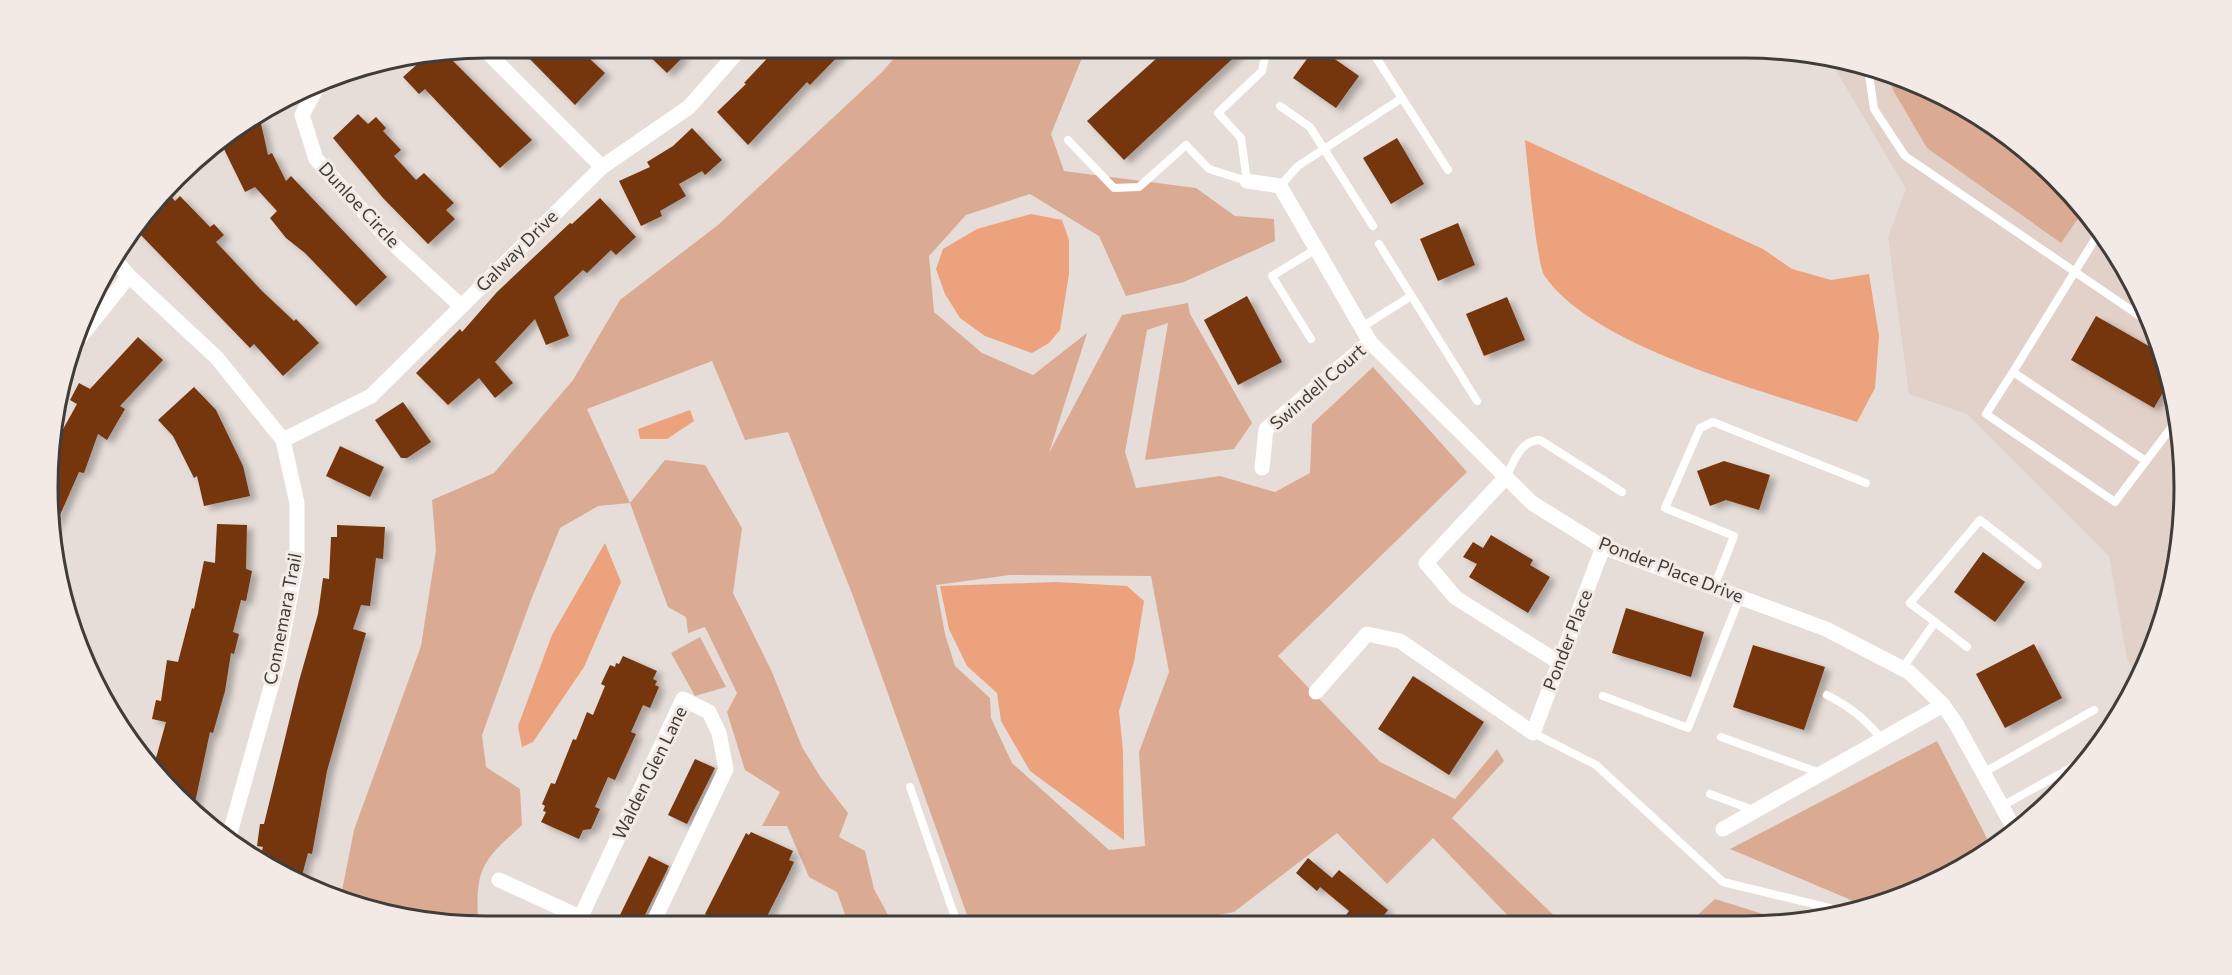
<svg xmlns="http://www.w3.org/2000/svg" width="2232" height="975" viewBox="0 0 2232 975" font-family="Commissioner,sans-serif">
  <style>
    .built { fill: #e2d1c9 }
    .green { fill: #dbaa92; fill-rule: evenodd }
    .water { fill: #eba27d }
    .building { fill: #74350f; filter: url(#shadow) }
    .lines { fill: none; stroke-linecap: round; stroke-linejoin: round }
    .service { stroke: #fff; stroke-width: 8 }
    .minor { stroke: #fff; stroke-width: 15 }
    .labels { text-anchor: middle; stroke-width: 6; stroke-linejoin: round; paint-order: stroke }
    .street-label { font-size: 18px; fill: #403c3a; stroke: #f4eae5 }
    .rim { fill: none; stroke: #403c3a; stroke-width: 3 }
  </style>
  <defs>
    <filter id="shadow"><feDropShadow dx="6" dy="4" stdDeviation="3" flood-color="#0004"/></filter>
  </defs>
  <rect width="100%" height="100%" fill="#e6ddd8"/>
  <!-- built -->
  <polygon class="built" points="1831,62 1886,71 1965,107 2035,157 2093,220 2139,293 2169,374 2183,459 2180,545 2161,629 2136,675 2127,659 2109,556 1967,414 1909,394 1888,237 1906,189"/>
  <!-- green -->
  <g class="green">
    <path d="M903 48H1086L1051 134 1064 171 1196 188 1235 216 1274 219 1275 241 1184 282 1126 296 1099 236 1030 194 966 215 929 256 934 312 982 353 1033 375 1087 333 1049 453 1122 315 1188 303 1190 314 1252 423 1234 449 1145 460 1168 323 1147 330 1125 452 1136 488 1220 476 1275 492 1310 473 1312 424 1373 367 1467 472 1278 656 1380 762 1455 799 1497 749 1504 761 1452 818 1563 924H1516L1433 838 1387 884 1337 833 1234 912 1168 925 971 926 853 596 788 432 745 440 712 361 587 409 630 503 665 460 705 465 742 528 733 593 772 672 802 747 821 778 848 813 839 837 865 851 874 889 894 926H849L837 892 809 877 787 826H762L780 792 745 770 727 712 737 693 705 627 688 633 686 617 668 607 630 503 598 506 560 528 531 600 482 735 486 767 520 789 522 825C485 859 475 866 478 920L489 927 340 901 354 830 421 646 436 550 432 500 494 473 573 380 620 300 718 225 882 72ZM1010 575 1151 576 1169 672 1139 752 1145 846 1109 850 1012 763 991 718 990 698 955 666 945 634 936 585Z"/>
    <polygon points="1889,73 1965,107 2035,157 2084,210 2061,243 1927,148 1893,90"/>
    <polygon points="700,637 726,687 695,696 671,653"/>
    <polygon points="1937,741 1992,848 1913,893 1857,909 1851,900 1730,849"/>
    <polygon points="1715,899 1792,923 1688,924"/>
  </g>
  <!-- water -->
  <g class="water">
    <path d="M1525 140 1763 249 1792 269 1831 280 1869 274 1879 336 1875 388 1857 422C1774 394 1592 348 1544 275 1537 264 1527 161 1525 140Z"/>
    <polygon points="1031,214 1062,220 1069,240 1069,274 1060,330 1049,343 1032,353 985,336 960,318 945,294 936,269 943,249 977,229"/>
    <polygon points="690,410 694,421 667,439 640,439 638,429"/>
    <polygon points="605,543 621,582 584,667 533,742 522,747 518,726 552,635"/>
    <polygon points="1056,582 1127,586 1144,601 1134,662 1119,711 1123,751 1124,840 1030,771 1001,721 997,693 967,666 949,629 940,586"/>
  </g>
  <!-- building -->
  <g class="building">
    <polygon points="519,48 578,48 605,73 575,105"/>
    <polygon points="641,48 673,48 683,57 667,73"/>
    <polygon points="777,48 846,48 810,85 807,82 748,145 717,112 746,84 744,83"/>
    <polygon points="1168,48 1244,48 1124,160 1087,121"/>
    <polygon points="1315,48 1319,48 1359,76 1336,108 1293,78"/>
    <polygon points="447,55 532,140 500,168 425,89 419,94 403,77 423,59"/>
    <polygon points="358,114 368,124 376,117 386,128 383,131 401,150 394,156 416,180 424,173 454,203 446,210 455,219 428,244 383,198 333,138"/>
    <polygon points="260,119 268,155 272,153 286,181 291,176 387,277 356,306 305,253 286,238 270,218 277,211 255,187 245,192 220,141 247,122"/>
    <polygon points="692,128 722,160 705,175 702,171 679,184 686,196 660,211 662,216 641,226 619,181 650,167 647,162 673,146"/>
    <polygon points="1397,138 1424,184 1391,204 1363,158"/>
    <polygon points="168,193 175,201 180,196 210,227 214,224 224,235 216,242 262,291 294,321 296,319 319,343 283,376 254,344 250,348 137,231"/>
    <polygon points="600,198 636,237 616,255 611,250 587,273 583,270 554,297 569,336 546,345 535,319 495,362 513,383 495,398 479,378 448,405 416,373 460,329 462,332 497,292 570,223 572,224"/>
    <polygon points="1458,223 1475,265 1438,281 1420,239"/>
    <polygon points="1247,296 1282,362 1238,385 1204,320"/>
    <polygon points="1507,297 1525,340 1484,356 1466,314"/>
    <polygon points="2096,316 2161,353 2170,380 2154,408 2071,360"/>
    <polygon points="138,337 163,360 120,406 125,409 107,440 98,434 84,473 79,472 52,533 56,429 62,431 77,404 70,400 79,383 90,389"/>
    <polygon points="194,387 216,410 243,466 250,496 204,506 197,476 194,478 173,436 158,420"/>
    <polygon points="403,402 431,442 407,458 401,458 375,420"/>
    <polygon points="340,446 384,467 370,497 326,476"/>
    <polygon points="1724,461 1770,475 1759,510 1726,500 1710,506 1697,471"/>
    <polygon points="217,524 247,525 246,569 252,571 246,601 241,600 233,632 239,634 234,654 231,653 225,691 213,733 210,732 193,812 154,765 166,722 152,719 156,700 161,701 167,660 178,662 192,608 194,609 204,561 215,563"/>
    <polygon points="337,525 385,527 383,559 376,558 370,606 361,605 353,629 366,633 327,771 312,854 308,853 300,883 259,862 263,847 257,846 260,824 264,824 299,681 318,614 323,578 329,579 331,537 337,537"/>
    <polygon points="1491,535 1533,560 1530,565 1550,577 1528,613 1469,577 1477,564 1463,557 1473,542 1483,548"/>
    <polygon points="1983,552 2025,582 1995,622 1954,592"/>
    <polygon points="1626,608 1704,632 1691,677 1612,653"/>
    <polygon points="2034,644 2062,698 2005,728 1976,674"/>
    <polygon points="1753,645 1825,667 1804,730 1733,707"/>
    <polygon points="623,656 657,671 653,679 657,681 655,685 659,687 650,708 643,705 631,732 636,734 615,780 608,777 595,807 600,809 591,829 583,830 579,839 541,822 546,812 543,811 545,806 542,804 551,783 555,784 573,739 576,740 587,712 593,715 605,686 601,684 610,665 615,667 616,663 619,664"/>
    <polygon points="1413,676 1484,722 1449,775 1378,729"/>
    <polygon points="695,759 715,768 687,824 668,815"/>
    <polygon points="751,832 793,851 789,860 794,862 786,879 762,926 706,926 710,917 705,914 746,833 749,835"/>
    <polygon points="649,856 669,866 639,927 628,927 617,921"/>
    <polygon points="1308,858 1332,878 1339,870 1388,910 1377,924 1339,925 1349,911 1320,887 1317,891 1296,873"/>
  </g>
  <g class="lines">
    <!-- service -->
    <g class="service">
      <polyline points="1868,68 1874,109 1905,156 2150,323"/>
      <polyline points="1402,98 1448,170"/>
      <polyline points="1280,106 1310,127 1373,226"/>
      <polyline points="1068,140 1114,188 1139,187 1186,145 1209,169 1247,181 1241,138 1218,113 1262,71 1267,48"/>
      <polyline points="1280,186 1298,166 1402,98 1370,48"/>
      <polyline points="1379,244 1477,401"/>
      <polyline points="1362,327 1411,296"/>
      <polyline points="1311,339 1272,276 1316,249"/>
      <polyline points="2013,372 1986,414 2115,502 2146,461 2013,372 2100,231"/>
      <polyline points="2146,461 2177,420"/>
      <path d="M1506 477C1514 462 1520 440 1540 440L1622 492"/>
      <polyline points="1714,587 1734,536 1665,508 1700,428 1713,422 1866,483"/>
      <polyline points="1935,622 1967,647"/>
      <polyline points="1902,669 1935,622 1910,603 1980,520 2038,565"/>
      <path d="M1827 695C1850 707 1866 719 1882 740"/>
      <polyline points="1603,696 1688,728 1740,597"/>
      <polyline points="1533,733 1596,765 1723,882 1830,908 1835,914"/>
      <polyline points="1721,737 1820,773"/>
      <polyline points="1983,773 2094,710"/>
      <polyline points="910,787 958,926"/>
      <polyline points="1710,794 1753,810"/>
      <polyline points="2002,806 2092,756"/>
    </g>
    <!-- minor -->
    <g class="minor">
      <polyline points="484,49 602,167"/>
      <polyline points="319,84 302,115 316,159 387,238 461,306"/>
      <polyline points="1247,181 1280,186 1370,342 1532,503 1603,547 1826,629 1909,672 1943,705 1955,722 2016,832"/>
      <polyline points="114,259 129,276 217,358 283,440 297,503 297,561 278,662 228,840"/>
      <polyline points="81,336 129,276"/>
      <polyline points="283,440 371,396 602,167 689,107 741,48"/>
      <polyline points="1262,468 1266,429 1370,342"/>
      <polyline points="1506,477 1426,563 1456,598 1560,663"/>
      <polyline points="1316,692 1367,634 1400,641 1533,733 1603,547"/>
      <polyline points="1723,829 1943,705"/>
      <polyline points="499,880 580,917"/>
      <polyline points="576,927 683,699 709,712 719,733 726,769 651,927"/>
    </g>
  </g>
  <g class="labels">
    <!-- street labels -->
    <g class="street-label">
      <text transform="translate(359 205) rotate(47)" y="6">Dunloe Circle</text>
      <text transform="translate(517 251) rotate(-45)" y="6">Galway Drive</text>
      <text transform="translate(1318 387) rotate(-41)" y="6">Swindell Court</text>
      <text transform="translate(1671 570) rotate(21)" y="6">Ponder Place Drive</text>
      <text transform="translate(283 619) rotate(-79)" y="6">Connemara Trail</text>
      <text transform="translate(1568 640) rotate(-69)" y="6">Ponder Place</text>
      <text transform="translate(650 773) rotate(-64)" y="6">Walden Glen Lane</text>
    </g>
  </g>
  <!-- crop -->
  <path d="M0 0H2232V975H0ZM487 58H1745A429 429 0 0 1 2174 487V487A429 429 0 0 1 1745 916H487A429 429 0 0 1 58 487V487A429 429 0 0 1 487 58Z" fill="#f4eae5" fill-rule="evenodd"/>
  <path class="rim" d="M487 58H1745A429 429 0 0 1 2174 487V487A429 429 0 0 1 1745 916H487A429 429 0 0 1 58 487V487A429 429 0 0 1 487 58Z"/>
</svg>
